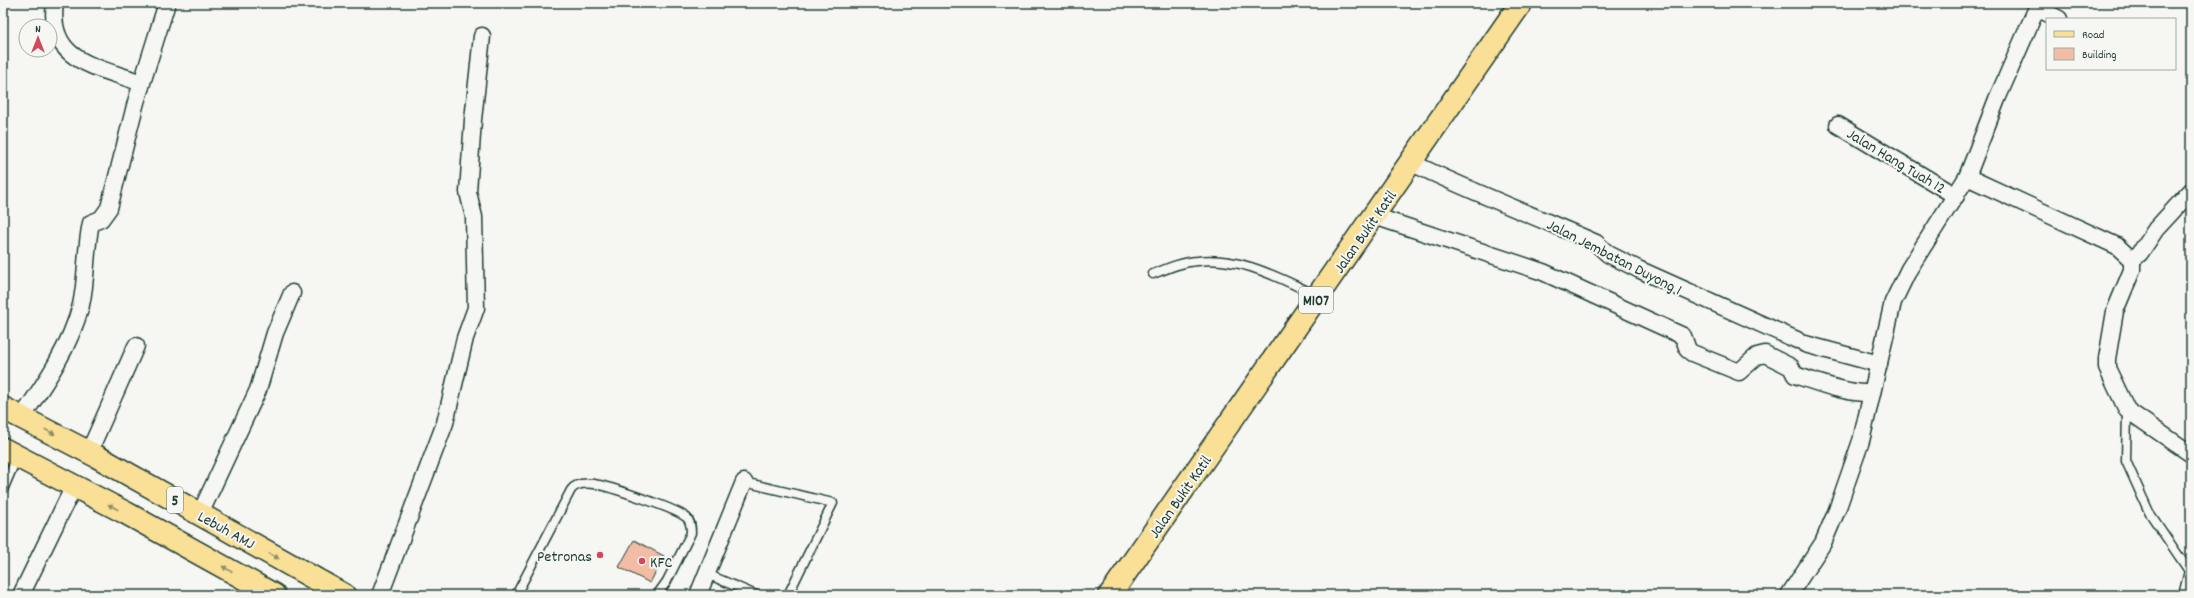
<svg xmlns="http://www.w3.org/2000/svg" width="2194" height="598" viewBox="0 0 2194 598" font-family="Dekko,sans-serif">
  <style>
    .building { fill: #f2bda4; stroke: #1f3d34 }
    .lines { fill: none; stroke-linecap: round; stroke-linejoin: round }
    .service-casing { stroke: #1f3d34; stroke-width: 11 }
    .minor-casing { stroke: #1f3d34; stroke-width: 19 }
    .primary-casing { stroke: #1f3d34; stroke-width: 25 }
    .trunk-casing { stroke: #1f3d34; stroke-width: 25 }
    .service { stroke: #f6f6f2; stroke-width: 8 }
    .minor { stroke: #f6f6f2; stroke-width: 16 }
    .primary { stroke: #fadf96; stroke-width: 22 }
    .trunk { stroke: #fadf96; stroke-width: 22 }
    .oneway { fill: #8c8e65 }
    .poi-dot { fill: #d1495b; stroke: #f6f6f2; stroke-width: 1.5 }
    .labels { text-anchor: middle; stroke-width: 4; stroke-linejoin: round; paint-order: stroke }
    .shield { fill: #f6f6f2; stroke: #60746d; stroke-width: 1 }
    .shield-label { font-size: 15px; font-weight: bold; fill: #1f3d34 }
    .street-label { font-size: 16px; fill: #1f3d34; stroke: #f6f6f2 }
    .poi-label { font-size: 16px; fill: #1f3d34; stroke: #f6f6f2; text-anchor: end }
  </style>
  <rect width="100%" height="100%" fill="#f6f6f2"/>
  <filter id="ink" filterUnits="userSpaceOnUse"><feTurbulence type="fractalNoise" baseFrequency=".025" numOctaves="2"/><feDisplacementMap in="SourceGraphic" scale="8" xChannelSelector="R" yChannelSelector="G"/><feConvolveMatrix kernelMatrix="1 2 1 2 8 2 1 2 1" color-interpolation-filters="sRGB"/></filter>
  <g filter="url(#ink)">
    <!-- building -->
    <polygon class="building" points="634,540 664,556 650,583 619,567"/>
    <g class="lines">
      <!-- service casing -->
      <g class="service-casing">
        <g id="service">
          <path d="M1153 274C1168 268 1182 262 1197 261 1240 256 1279 278 1316 295"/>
          <polyline points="2127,410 2126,461 2149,512 2189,571 2183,595"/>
          <polyline points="744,482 833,503 788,595"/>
          <polyline points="3,490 17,457"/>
          <polyline points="707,574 756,595"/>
          <path d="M516 595 571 490C576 483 586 483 594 484 608 486 678 509 687 518 691 522 691 528 691 533L667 581 657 595"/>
        </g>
      </g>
      <!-- minor casing -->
      <g class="minor-casing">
        <g id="minor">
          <path d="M55 3C47 60 94 66 136 81L141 86"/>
          <polyline points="2037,8 2059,19"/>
          <polyline points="1838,125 1956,196"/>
          <path d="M1412 163C1472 192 1535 216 1596 243L1608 254 1638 269 1797 340"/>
          <polyline points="1967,177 2117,246 2132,260 2140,253 2156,229 2191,191"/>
          <path d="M1374 216 1543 272 1683 336 1688 350 1692 353 1739 372 1757 356 1765 354 1791 367 1795 375C1813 381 1855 397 1872 392"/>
          <polyline points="2132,260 2132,270 2115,311 2107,359 2107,368 2127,410 2191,454"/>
          <polyline points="1805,344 1879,364"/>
          <path d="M22 417C46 382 70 347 81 305 87 279 85 250 91 223L101 219 109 208 136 102 167 3"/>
          <polyline points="89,452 136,346"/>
          <polyline points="200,514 258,390 275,333 292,293"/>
          <polyline points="21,595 74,486"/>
          <polyline points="380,595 445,423 465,338 476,308 474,217 468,192 473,120 482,36"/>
          <polyline points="698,595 744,482"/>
          <polyline points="1789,595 1823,543 1837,510 1861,441 1893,302 1909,269 1967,177 1997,99 2039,3"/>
        </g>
      </g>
      <!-- primary casing -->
      <g class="primary-casing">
        <polyline id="primary" points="1110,595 1521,3"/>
      </g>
      <!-- trunk casing -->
      <g class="trunk-casing">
        <g id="trunk">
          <polyline points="3,408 96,456 344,595"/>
          <polyline points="3,449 126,513 274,595"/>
        </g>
      </g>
      <!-- service -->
      <use href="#service" class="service"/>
      <!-- minor -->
      <use href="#minor" class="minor"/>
      <!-- primary -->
      <use href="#primary" class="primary"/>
      <!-- trunk -->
      <use href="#trunk" class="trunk"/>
    </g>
    <!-- one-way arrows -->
    <defs><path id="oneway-solid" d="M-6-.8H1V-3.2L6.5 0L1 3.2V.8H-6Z"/></defs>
    <g class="oneway">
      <use href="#oneway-solid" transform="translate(50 432) rotate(27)"/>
      <use href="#oneway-solid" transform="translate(113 507) rotate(-152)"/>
      <use href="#oneway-solid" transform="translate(274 556) rotate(29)"/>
      <use href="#oneway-solid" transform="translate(227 569) rotate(-151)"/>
    </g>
  </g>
  <!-- markers -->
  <g class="poi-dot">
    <circle cx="600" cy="555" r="4"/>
    <circle cx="642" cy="561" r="4"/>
  </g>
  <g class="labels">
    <!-- shield labels -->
    <g class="shield">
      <rect x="1299" y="287" width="34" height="26" rx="3"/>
      <rect x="167" y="487" width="16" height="26" rx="3"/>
    </g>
    <g class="shield-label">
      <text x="1316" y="305">M107</text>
      <text x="175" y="505">5</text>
    </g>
    <!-- street labels -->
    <g class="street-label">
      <text transform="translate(1897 160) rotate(31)" y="6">Jalan Hang Tuah 12</text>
      <text transform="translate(1364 231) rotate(-55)" y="6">Jalan Bukit Katil</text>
      <text transform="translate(1615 256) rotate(27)" y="6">Jalan Jembatan Duyong 1</text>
      <text transform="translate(1179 496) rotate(-55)" y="6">Jalan Bukit Katil</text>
      <text transform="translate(227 529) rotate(29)" y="6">Lebuh AMJ</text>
    </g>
    <!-- poi labels -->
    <g class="poi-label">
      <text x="592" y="561">Petronas</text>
      <text x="650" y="567" text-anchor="start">KFC</text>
    </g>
  </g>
  <!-- margin -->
  <rect width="2194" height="598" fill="none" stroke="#f6f6f2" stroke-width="16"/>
  <rect x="8" y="8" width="2178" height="582" fill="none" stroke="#1f3d34" stroke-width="1.5" filter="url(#ink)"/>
  <!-- legend -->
  <rect x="2046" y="18" width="130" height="52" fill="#f6f6f2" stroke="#a0aca6"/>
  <rect x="2054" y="31" width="20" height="6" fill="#fadf96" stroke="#a0aca6"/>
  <text x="2082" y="38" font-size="12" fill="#1f3d34">Road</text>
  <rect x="2054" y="48" width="20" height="12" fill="#f2bda4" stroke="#a0aca6"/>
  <text x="2082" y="58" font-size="12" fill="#1f3d34">Building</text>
  <!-- north arrow -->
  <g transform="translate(38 38)"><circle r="19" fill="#f6f6f2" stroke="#a0aca6"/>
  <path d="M0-3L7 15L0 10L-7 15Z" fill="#d1495b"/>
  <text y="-6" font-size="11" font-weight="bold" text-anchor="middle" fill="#1f3d34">N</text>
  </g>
</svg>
